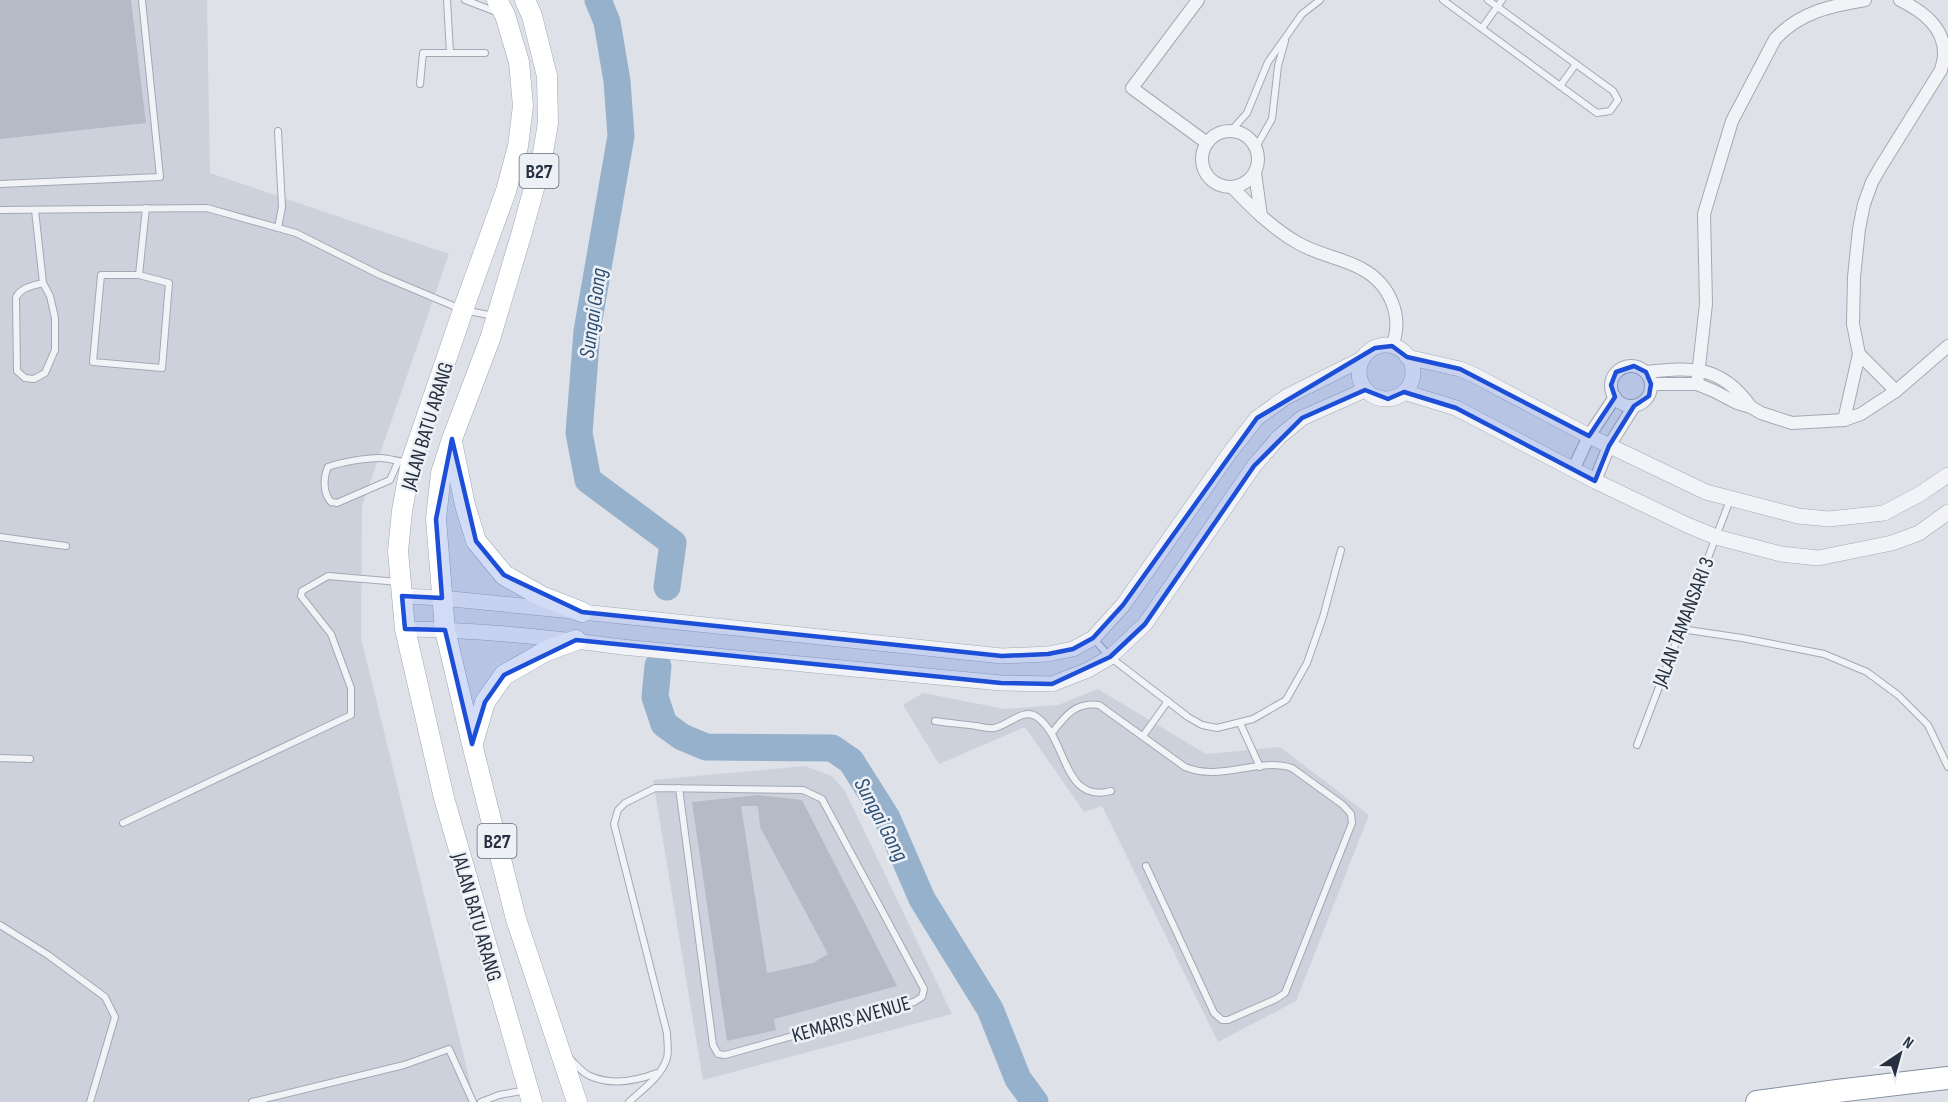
<svg xmlns="http://www.w3.org/2000/svg" width="1948" height="1102" viewBox="0 0 1948 1102" font-family="'Sofia Sans Condensed',sans-serif">
  <style>
    .built { fill: #ccd1db }
    .lines { fill: none; stroke-linecap: round; stroke-linejoin: round }
    .river { stroke: #96b1cb; stroke-width: 27 }
    .building { fill: #b5bbc6; fill-rule: evenodd }
    .service-casing { stroke: #a3a9b2; stroke-width: 8 }
    .minor-casing { stroke: #a3a9b2; stroke-width: 14 }
    .tertiary-casing { stroke: #a3a9b2; stroke-width: 16 }
    .primary-casing { stroke: #9da7b5; stroke-width: 21 }
    .motorway-casing { stroke: #8490a0; stroke-width: 24 }
    .service { stroke: #f1f3f7; stroke-width: 6 }
    .minor { stroke: #f1f3f7; stroke-width: 12 }
    .tertiary { stroke: #f1f3f7; stroke-width: 15 }
    .primary { stroke: #fff; stroke-width: 20 }
    .motorway { stroke: #fff; stroke-width: 22 }
    .marked { fill: #1d4ed8; fill-opacity: 0.2; stroke: #1d4ed8; stroke-width: 4.5; stroke-linejoin: round }
    .labels { text-anchor: middle; stroke-width: 5; stroke-linejoin: round; paint-order: stroke }
    .shield { fill: #edf1f6; stroke: #626a77; stroke-width: 1.5 }
    .shield-label { font-size: 20px; font-weight: bold; fill: #263040 }
    .street-label { font-size: 21px; fill: #263040; stroke: #edf1f6 }
    .water-label { font-size: 22px; font-style: italic; fill: #2e5076; stroke: #edf1f6 }
  </style>
  <rect width="100%" height="100%" fill="#dee2e8"/>
  <!-- built -->
  <g class="built">
    <polygon points="0,0 207,0 210,173 449,254 362,506 361,638 475,1102 0,1102"/>
    <polygon points="1098,689 1206,754 1280,747 1369,815 1296,1001 1218,1042 1102,806 1084,812 1025,727 939,764 903,705 923,693 1005,709 1058,705"/>
    <polygon points="805,766 832,776 845,791 952,1014 703,1080 653,780"/>
  </g>
  <g class="lines">
    <!-- river -->
    <g class="river">
      <polyline points="598,0 607,22 617,81 621,136 587,331 579,433 588,480 673,543 667,587"/>
      <polyline points="658,666 655,697 664,724 682,737 706,747 832,748 851,761 887,818 922,899 990,1009 1018,1079 1035,1102"/>
    </g>
  </g>
  <!-- building -->
  <g class="building">
    <polygon points="0,0 131,0 146,123 0,139"/>
    <path d="M758 795 802 800 897 986 774 1019 776 1030 727 1041 692 802ZM741 806H758L760 827 828 954 813 963 767 973Z"/>
  </g>
  <g class="lines">
    <!-- service casing -->
    <g class="service-casing">
      <g id="service">
        <polyline points="447,0 450,53"/>
        <polyline points="465,0 499,13"/>
        <polyline points="1443,0 1597,113 1610,111 1618,100 1613,91 1488,0"/>
        <polyline points="1482,28 1502,0"/>
        <polyline points="420,84 423,53 485,53"/>
        <polyline points="1560,86 1576,64"/>
        <polyline points="1231,131 1247,113 1268,62 1302,14 1320,0"/>
        <polyline points="1256,147 1272,119 1278,66 1285,41"/>
        <polyline points="0,184 160,177 142,0"/>
        <polyline points="0,210 207,208 296,233 380,275 463,310 494,316"/>
        <path d="M35 210 43 283 50 296 55 318V350L45 373 34 379 25 378 17 371 16 297C22 287 32 286 43 283"/>
        <polyline points="278,228 282,207 278,131"/>
        <polyline points="139,275 169,283 162,368 93,362 101,275 139,275 146,208"/>
        <path d="M398 462 390 480 337 503 331 502C323 493 323 478 328 467 341 462 366 458 380 458 389 458 398 462 408 462"/>
        <polyline points="0,537 66,546"/>
        <polyline points="1681,629 1742,638 1824,654 1867,672 1898,695 1928,725 1948,767"/>
        <polyline points="1093,638 1110,657 1188,717 1202,725 1217,728 1253,719 1286,700 1307,663 1323,617 1341,550"/>
        <path d="M935 721C948 723 962 724 976 726 982 727 989 729 994 728 1008 726 1023 707 1037 717 1068 739 1062 804 1111 791"/>
        <polyline points="1240,723 1260,767"/>
        <path d="M1052 733C1065 716 1075 702 1099 705L1185 767C1221 782 1258 757 1292 768L1343 805 1351 814 1352 823 1285 993 1276 999 1228 1020H1222L1214 1013 1146 866"/>
        <polyline points="1143,736 1168,701"/>
        <polyline points="1637,745 1730,500"/>
        <polyline points="0,758 30,759"/>
        <polyline points="123,823 351,715 351,688 331,634 301,596 302,591 328,576 399,582"/>
        <polyline points="0,925 48,955 105,997 115,1017 90,1102"/>
        <path d="M568 1057C575 1063 582 1073 590 1076 612 1086 636 1081 657 1073"/>
        <polyline points="252,1102 404,1065 449,1049 473,1102"/>
        <polyline points="481,1102 499,1095 527,1090"/>
        <path d="M629 1102C643 1089 661 1077 667 1058 669 1051 667 1041 667 1033L614 824 618 810 625 803 655 788 803 790 822 799 924 989 922 997 914 1002 725 1055 718 1054 713 1045 679 788"/>
      </g>
    </g>
    <!-- minor casing -->
    <g class="minor-casing">
      <g id="minor">
        <polyline points="1198,0 1132,88 1207,143"/>
        <circle cx="1230" cy="159" r="28"/>
        <polyline points="1255,173 1261,216"/>
        <path d="M1232 187C1252 208 1273 229 1298 243 1318 255 1343 258 1362 269 1390 284 1404 317 1392 346"/>
        <polyline points="1859,354 1896,391"/>
        <circle cx="1631" cy="386" r="20"/>
        <path d="M1646 372C1693 367 1721 365 1751 407"/>
        <polyline points="1651,384 1697,384 1714,391 1737,403 1751,407 1761,413 1792,423 1844,420 1861,414 1896,391 1948,346"/>
        <path d="M1697 384 1706 304 1704 214 1732 121 1775 39C1800 12 1830 6 1865 0"/>
        <path d="M1844 420 1859 354 1853 324 1854 277 1859 229 1864 204 1872 182 1880 168 1941 70C1942 65 1944 60 1944 55 1945 27 1922 11 1900 0"/>
        <polyline points="1573,470 1589,436 1615,397"/>
        <polyline points="1595,481 1609,446 1634,406"/>
      </g>
    </g>
    <!-- tertiary casing -->
    <g class="tertiary-casing">
      <g id="tertiary">
        <circle cx="1386" cy="372" r="27"/>
        <polyline points="1407,357 1460,369 1474,375 1589,436 1706,492 1798,516 1829,519 1884,513 1920,494 1948,475"/>
        <polyline points="1404,392 1456,408 1595,481 1687,525 1716,537 1781,554 1818,558 1892,543 1919,533 1948,512"/>
        <polyline points="402,596 442,598 582,612 1002,656 1048,654 1073,649 1093,638 1123,605 1231,451 1257,418 1286,397 1362,359"/>
        <path d="M405 629C477 630 550 637 622 647L1001 683 1052 684 1088 670 1110 657 1145 624 1254 466 1279 437 1302 418 1365 390"/>
      </g>
    </g>
    <!-- primary casing -->
    <g class="primary-casing">
      <g id="primary">
        <polyline points="497,0 505,15 519,62 523,106 518,146 506,191 463,310 411,462 402,511 398,551 405,629 444,798 532,1102"/>
        <polyline points="525,0 532,16 547,76 548,123 542,159 522,232 490,339 452,439 441,473 436,519 445,630 472,744 516,919 577,1102"/>
        <polyline points="452,442 465,505 476,541 504,575 541,596 582,612"/>
        <polyline points="473,743 485,702 504,675 546,651 576,640"/>
      </g>
    </g>
    <!-- motorway casing -->
    <g class="motorway-casing">
      <polyline id="motorway" points="1757,1102 1837,1091 1948,1078"/>
    </g>
    <!-- service -->
    <use href="#service" class="service"/>
    <!-- minor -->
    <use href="#minor" class="minor"/>
    <!-- tertiary -->
    <use href="#tertiary" class="tertiary"/>
    <!-- primary -->
    <use href="#primary" class="primary"/>
    <!-- motorway -->
    <use href="#motorway" class="motorway"/>
  </g>
  <!-- marked area -->
  <path class="marked" d="M1392 346 1407 357 1460 369 1589 436 1615 397 1611 385 1616 372 1634 366 1646 372 1651 384 1649 396 1634 406 1609 446 1595 481 1456 408 1404 392 1388 399 1365 390 1302 418 1254 466 1145 624 1110 657 1052 684 1001 683 576 640 504 675 485 702 472 744 445 630 405 629 402 596 442 598 436 519 452 439 476 541 504 575 582 612 1002 656 1048 654 1073 649 1093 638 1123 605 1257 418 1375 348Z"/>
  <g class="labels">
    <!-- shield labels -->
    <g class="shield">
      <rect x="519.5" y="154" width="39" height="34" rx="4.5"/>
      <rect x="477.5" y="824" width="39" height="34" rx="4.5"/>
    </g>
    <g class="shield-label">
      <text x="539" y="178">B27</text>
      <text x="497" y="848">B27</text>
    </g>
    <!-- street labels -->
    <g class="street-label">
      <text transform="translate(427 426) rotate(-73)" y="7">JALAN BATU ARANG</text>
      <text transform="translate(1683 622) rotate(-69)" y="7">JALAN TAMANSARI 3</text>
      <text transform="translate(477 917) rotate(74)" y="7">JALAN BATU ARANG</text>
      <text transform="translate(851 1019) rotate(-16)" y="7">KEMARIS AVENUE</text>
    </g>
    <!-- water labels -->
    <g class="water-label">
      <text transform="translate(592 313) rotate(-82)" y="8">Sungai Gong</text>
      <text transform="translate(882 819) rotate(62)" y="8">Sungai Gong</text>
    </g>
  </g>
  <!-- north arrow -->
  <g transform="translate(1900 1054) rotate(36)" stroke="#edf1f6" stroke-width="4.5" paint-order="stroke">
  <path d="M0-4.5L10 22L0 15L-10 22Z" fill="#263040"/>
  <text y="-9" font-size="16" font-weight="bold" text-anchor="middle" fill="#263040">N</text>
  </g>
</svg>
